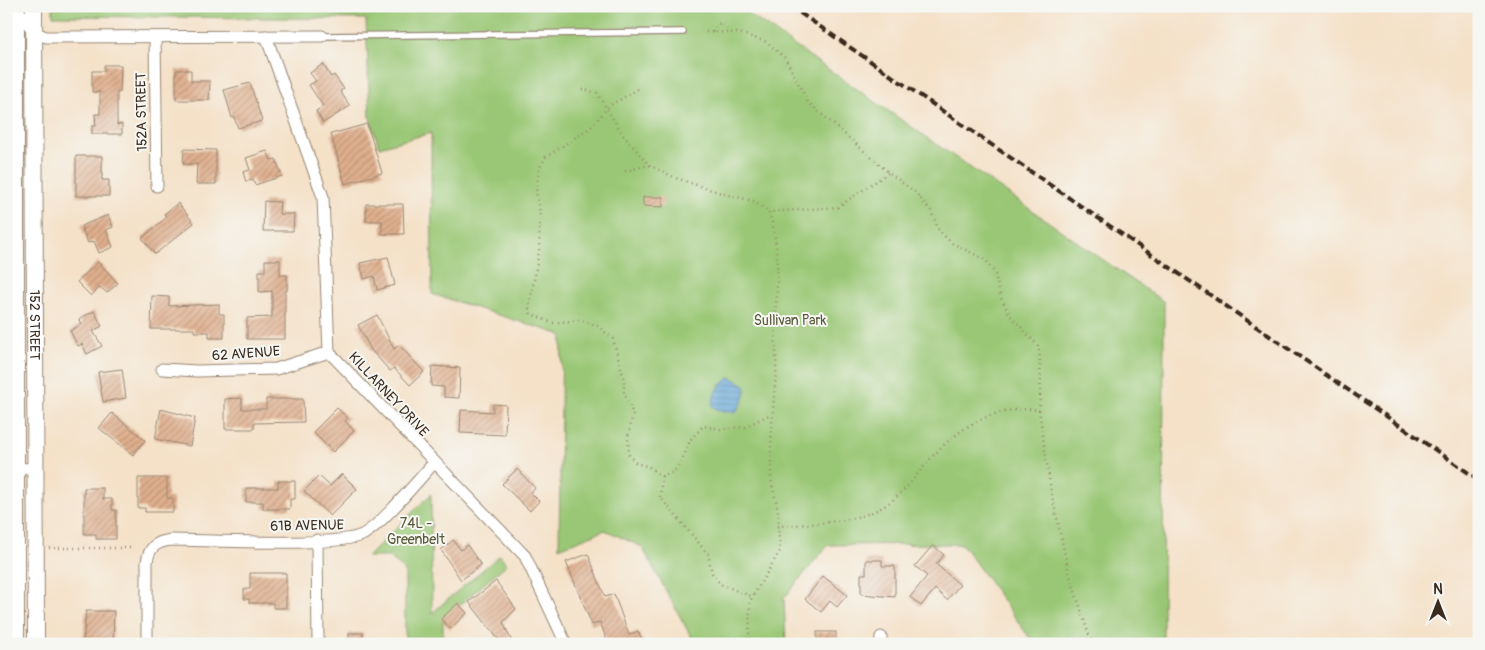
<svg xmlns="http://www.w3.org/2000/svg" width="1485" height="650" viewBox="0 0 1485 650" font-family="Pangolin,sans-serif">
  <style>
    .park { fill: #9ac775; stroke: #6a784a }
    .water { fill: url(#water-rules); stroke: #4e667a }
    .building { fill: url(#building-hatch) }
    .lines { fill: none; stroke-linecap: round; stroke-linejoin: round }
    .service-casing { stroke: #988673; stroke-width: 8 }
    .minor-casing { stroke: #988673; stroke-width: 13 }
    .secondary-casing { stroke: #988673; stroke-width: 18 }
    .path { stroke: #988673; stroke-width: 2.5; stroke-dasharray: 1 4; stroke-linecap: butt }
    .service { stroke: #fff; stroke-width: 5.5 }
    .minor { stroke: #fff; stroke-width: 11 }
    .secondary { stroke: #fff; stroke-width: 16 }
    .rail { stroke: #3b2a1e; stroke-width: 4; stroke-dasharray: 8 4; stroke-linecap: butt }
    .labels { text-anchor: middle; stroke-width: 4; stroke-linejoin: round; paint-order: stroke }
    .street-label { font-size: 14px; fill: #3b2a1e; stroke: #f6f6f2 }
    .park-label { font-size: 14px; fill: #585938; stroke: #f6f6f2 }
  </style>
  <defs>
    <pattern id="water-rules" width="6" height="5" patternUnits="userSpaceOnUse" patternTransform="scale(1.25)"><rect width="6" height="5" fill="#61a3d5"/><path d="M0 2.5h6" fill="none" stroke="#5185ac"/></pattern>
    <pattern id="building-hatch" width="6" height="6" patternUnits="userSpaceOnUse" patternTransform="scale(1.25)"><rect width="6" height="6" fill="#e0b08f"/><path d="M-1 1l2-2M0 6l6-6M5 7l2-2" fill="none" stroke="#b78f74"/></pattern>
  </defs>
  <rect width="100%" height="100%" fill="#f6f6f2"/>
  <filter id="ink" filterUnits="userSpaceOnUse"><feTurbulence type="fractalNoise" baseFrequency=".02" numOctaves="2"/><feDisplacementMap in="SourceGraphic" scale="10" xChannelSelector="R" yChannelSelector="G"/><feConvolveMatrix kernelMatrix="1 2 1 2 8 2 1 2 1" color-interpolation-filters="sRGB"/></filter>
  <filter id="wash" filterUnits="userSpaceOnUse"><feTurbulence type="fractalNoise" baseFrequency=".0096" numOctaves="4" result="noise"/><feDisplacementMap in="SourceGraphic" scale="20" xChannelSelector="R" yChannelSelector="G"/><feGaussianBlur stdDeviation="1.12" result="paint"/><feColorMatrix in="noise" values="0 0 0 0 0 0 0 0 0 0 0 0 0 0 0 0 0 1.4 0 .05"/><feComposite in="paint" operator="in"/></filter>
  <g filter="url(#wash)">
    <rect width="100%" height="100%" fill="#f4e1c8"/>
    <!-- park -->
    <g class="park">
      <polygon points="53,6 737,6 1164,302 1163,644 1034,644 962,544 828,545 784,598 786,644 695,644 642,547 605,530 559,548 562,335 432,294 431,133 379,147 370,118 366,19 53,16"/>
      <polygon points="431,494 432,613 500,555 507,564 443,619 443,644 405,644 405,571 390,557 367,557"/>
    </g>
    <!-- water -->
    <path class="water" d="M730 377 745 385C748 396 742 403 736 412H722L712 406C713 392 720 385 730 377Z"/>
    <g id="blocks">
      <!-- building -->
      <g class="building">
        <polygon points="323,64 331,77 334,75 344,89 340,91 350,106 323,123 316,111 323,106 309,85 316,81 310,73"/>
        <polygon points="104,65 121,65 120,92 117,92 117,125 122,124 122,134 92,134 92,126 96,126 95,114 100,114 100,92 92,92 92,71 104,71"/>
        <polygon points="176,70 191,70 191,81 210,81 209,100 176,100"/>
        <polygon points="250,83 262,121 238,128 234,117 232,118 224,90"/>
        <polygon points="367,124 382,173 345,184 331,134"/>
        <polygon points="184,149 216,150 216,184 196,184 197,164 183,164"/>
        <polygon points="267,151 271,160 276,159 282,176 255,185 253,179 246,182 243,172 250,170 246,158"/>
        <polygon points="76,156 102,156 102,180 109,180 109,196 76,196"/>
        <polygon points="643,197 663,197 663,207 643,206"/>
        <polygon points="264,201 280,202 279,214 294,214 293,231 263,231"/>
        <polygon points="178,203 194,223 155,254 142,238 167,217 164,214"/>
        <polygon points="366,204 403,204 404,234 382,234 382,221 366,221"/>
        <polygon points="108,215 113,227 106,230 113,247 99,253 94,241 88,243 81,226"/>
        <polygon points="388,257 395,285 377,290 374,276 364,279 360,263"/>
        <polygon points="265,260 280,260 280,275 287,275 287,291 285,291 285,339 247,339 247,318 272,317 272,291 259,292 259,271 265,271"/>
        <polygon points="98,262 118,283 107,293 100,287 91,296 77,282"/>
        <polygon points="152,296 169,297 169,306 219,304 219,314 224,314 224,338 209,338 209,332 194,332 194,329 151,329"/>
        <polygon points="94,311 102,326 93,331 102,346 87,354 82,344 78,346 70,331 82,324 79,319"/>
        <polygon points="377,315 394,349 399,345 424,372 410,385 394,368 390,371 371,350 358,325"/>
        <polygon points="432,366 460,368 459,398 444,397 444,387 431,386"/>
        <polygon points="122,369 126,398 103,402 98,372"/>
        <polygon points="242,398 242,409 266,409 266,399 303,399 304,422 254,423 254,429 225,429 225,399"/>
        <polygon points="493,404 506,405 505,435 460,433 461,410 493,412"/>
        <polygon points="337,408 348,418 345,421 354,431 333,452 313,432"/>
        <polygon points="161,409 195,418 190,446 155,439"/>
        <polygon points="112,413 145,440 133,455 99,428"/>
        <polygon points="517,469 535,488 531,493 539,501 530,511 502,484"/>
        <polygon points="342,474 357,489 330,516 304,491 319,476 330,486"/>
        <polygon points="138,478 167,478 167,498 173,498 173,512 145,512 145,508 138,508"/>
        <polygon points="278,481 295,481 295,499 290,499 290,509 263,509 263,502 246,502 246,488 278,488"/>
        <polygon points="84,488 103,488 103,499 112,499 112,510 116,510 116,539 96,539 96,534 84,534"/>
        <polygon points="453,540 461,550 467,545 481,565 461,580 441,550"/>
        <polygon points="933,545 944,555 936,564 960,585 947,600 935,589 921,606 910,597 927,576 915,566"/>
        <polygon points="588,554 605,597 614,594 629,635 638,631 644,644 608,644 600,622 592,625 566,562"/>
        <polygon points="866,560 882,560 882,566 895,566 895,597 861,594 861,574 866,574"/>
        <polygon points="250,573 286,573 286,608 273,608 273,603 249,603 249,599 244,599 244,589 250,589"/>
        <polygon points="823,576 847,595 837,607 830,601 821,612 805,599"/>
        <polygon points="496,581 516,609 503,622 513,644 502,644 469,602"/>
        <polygon points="458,603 467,613 450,629 441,619"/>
        <polygon points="86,611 114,611 113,644 83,644"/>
        <rect x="817" y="632" width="19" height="12"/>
        <rect x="349" y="633" width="14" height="11"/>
      </g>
    </g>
  </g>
  <g filter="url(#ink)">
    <use href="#blocks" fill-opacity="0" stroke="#988673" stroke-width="1"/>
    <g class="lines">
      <!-- service casing -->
      <g class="service-casing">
        <polyline id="service" points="322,36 683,32"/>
      </g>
      <!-- minor casing -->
      <g class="minor-casing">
        <g id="minor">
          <polyline points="16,7 34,32 46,37 322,36"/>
          <polyline points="266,36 323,197 329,352 525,556 566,644"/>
          <polyline points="155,37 157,186"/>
          <polyline points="162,369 197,371 276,369 329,352"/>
          <polyline points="6,468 35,469"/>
          <polyline points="317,540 318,644"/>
          <polyline points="881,637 881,644"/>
          <path d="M147 644V562C149 547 156 542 171 540 206 540 340 548 364 534 384 522 417 481 434 463"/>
        </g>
      </g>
      <!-- secondary casing -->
      <g class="secondary-casing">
        <g id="secondary">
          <path id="s1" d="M34 6 36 644"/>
          <polyline points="16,644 16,6"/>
        </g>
      </g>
      <!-- path -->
      <g class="path">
        <polyline points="706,32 739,33 767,42 785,58 808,102 888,172 915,192 931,211 939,231 952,243 986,260 995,274 1001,298 1010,315 1039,347 1041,380 1039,410 1051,491 1069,573 1092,644"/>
        <polyline points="713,32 717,25 721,23 730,31"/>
        <polyline points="582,89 597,93 623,135 649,165 676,178 721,193 753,201 769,212"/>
        <path d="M638 89 609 106 591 127 546 157 539 169 536 192 540 213 539 251 529 309 531 314 552 323 580 320 598 326 613 339 624 379V393L633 414 628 437 629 455 636 463 649 467 662 476C680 473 683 456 690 441 693 436 699 431 703 426L720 429 745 427 771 414"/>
        <polyline points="625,171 649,165"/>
        <path d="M888 173 838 207 769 212C782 253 776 287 775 329 775 344 777 360 776 375 773 408 770 441 771 474 771 492 781 507 778 526 810 524 859 523 886 505 910 489 924 462 945 444 973 419 1002 406 1039 410"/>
        <polyline points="662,476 660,497 708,554 712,573 720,584 751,596"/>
        <polyline points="49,548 132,548"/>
        <polyline points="749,644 750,601 780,551 778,526"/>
      </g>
      <!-- service -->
      <use href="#service" class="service"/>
      <!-- minor -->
      <use href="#minor" class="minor"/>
      <!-- secondary -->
      <use href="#secondary" class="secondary"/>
      <!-- rail -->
      <polyline class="rail" points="790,6 1479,480"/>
    </g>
  </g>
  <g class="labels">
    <!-- street labels -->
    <g class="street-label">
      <text transform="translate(141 112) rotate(-91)" y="5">152A STREET</text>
      <text dy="5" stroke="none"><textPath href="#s1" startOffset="319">152 STREET</textPath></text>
      <text transform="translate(246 353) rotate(-4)" y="5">62 AVENUE</text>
      <text transform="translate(389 394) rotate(47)" y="5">KILLARNEY DRIVE</text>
      <text transform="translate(307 525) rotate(-1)" y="5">61B AVENUE</text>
    </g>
    <!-- park labels -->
    <g class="park-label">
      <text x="790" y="325">Sullivan Park</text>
      <text x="416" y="528">74L -<tspan x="416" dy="16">Greenbelt</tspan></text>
    </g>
  </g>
  <!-- margin -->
  <rect width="1485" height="650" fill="none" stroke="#f6f6f2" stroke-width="25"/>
  <!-- north arrow -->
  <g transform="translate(1438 602)" stroke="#f6f6f2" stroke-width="4" paint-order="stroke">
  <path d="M0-4L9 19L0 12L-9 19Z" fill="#3b2a1e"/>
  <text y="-8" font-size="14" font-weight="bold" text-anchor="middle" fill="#3b2a1e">N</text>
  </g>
</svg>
